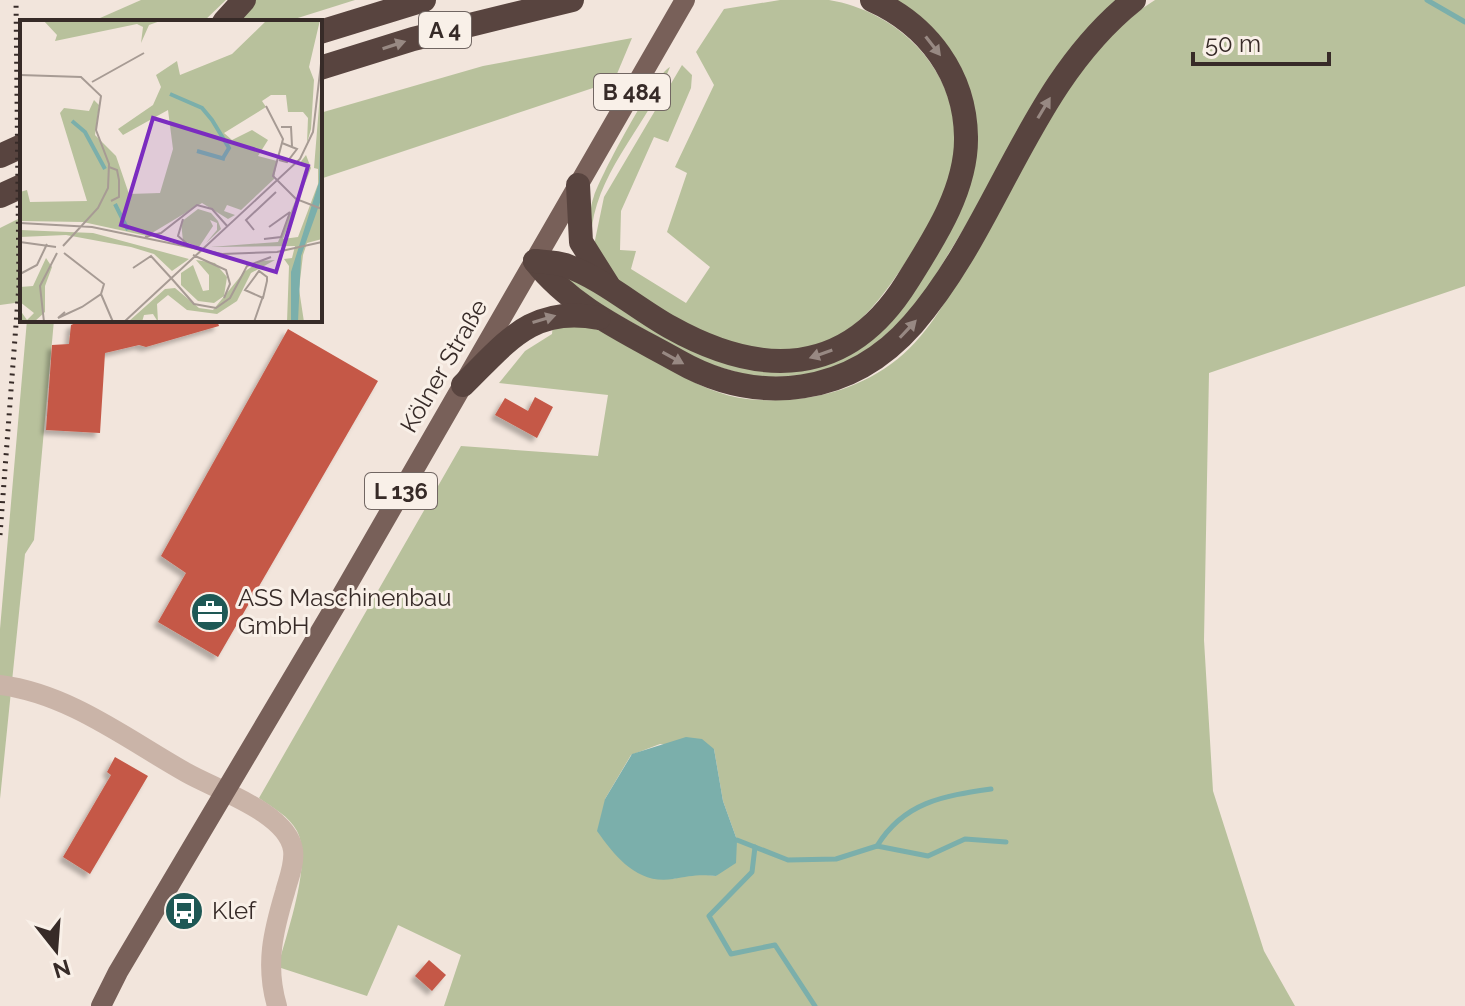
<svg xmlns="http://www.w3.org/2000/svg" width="1465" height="1006" viewBox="0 0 1465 1006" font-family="Raleway,sans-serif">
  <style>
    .green { fill: #b8c19c; fill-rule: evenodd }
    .water { fill: #7bafab }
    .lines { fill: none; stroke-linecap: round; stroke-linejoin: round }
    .stream { stroke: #7bafab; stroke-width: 5 }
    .building { fill: #c55847; filter: url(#shadow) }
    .minor { stroke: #cab4a8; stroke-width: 20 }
    .major { stroke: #786059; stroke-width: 20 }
    .highway { stroke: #58443f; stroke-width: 24 }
    .rail { stroke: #372b28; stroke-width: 5; stroke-dasharray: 2 6; stroke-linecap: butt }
    .oneway { fill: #988983 }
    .labels { text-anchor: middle; stroke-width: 6; stroke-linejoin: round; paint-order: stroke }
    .shield { fill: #f9f0e8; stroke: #716662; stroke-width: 2 }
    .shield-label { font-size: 22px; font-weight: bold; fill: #372b28 }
    .street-label { font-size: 24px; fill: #372b28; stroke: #f9f0e8 }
    .poi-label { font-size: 24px; fill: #372b28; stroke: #f9f0e8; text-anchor: start }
    .inset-river { fill: none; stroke: #7bafab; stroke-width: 4 }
    .inset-road { fill: none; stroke: #a79b94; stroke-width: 2 }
    .view { fill: #7b2cbf; fill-opacity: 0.15; stroke: #7b2cbf; stroke-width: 4 }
    .inset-edge { fill: none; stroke: #372b28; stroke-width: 4 }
  </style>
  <defs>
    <filter id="shadow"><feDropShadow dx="-4.5" dy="4.5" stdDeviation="2" flood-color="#0004"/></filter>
  </defs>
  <rect width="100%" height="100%" fill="#f2e5dc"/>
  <!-- green -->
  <g class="green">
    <polygon points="141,0 226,0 203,22 91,22"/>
    <polygon points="254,0 355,0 285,22 235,22"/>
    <path d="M780 0C796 0 813 0 829 0 902 12 964 77 954 154 949 192 929 227 908 259 888 288 867 321 834 338 789 360 737 349 694 328 667 315 634 296 612 276 604 269 599 254 594 245L604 197 682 65 692 75 691 88 668 142 654 137 621 211 620 250 636 251 631 269 686 303 710 267 667 232 687 173 675 167 714 85 696 52 724 9Z"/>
    <polygon points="889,0 1119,0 972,215 915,309 862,355 820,374 757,378 702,362 573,289 561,274 785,370 902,301 973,114"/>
    <path d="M1155 0H1465V286L1209 373 1204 640 1213 791 1264 951 1295 1006H444L461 955 398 925 367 996 278 967C286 934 313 862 297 831 289 816 273 808 259 798L461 446 598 456 608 395 499 383 525 351 552 334 553 324C571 326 590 325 606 333 656 356 702 399 760 400 808 402 852 392 891 364 926 339 947 299 968 263 1017 177 1069 54 1155 0ZM660 744 714 749 723 801 737 840 716 876 692 873 673 879 605 799 631 755Z"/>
    <polygon points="632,38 614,81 320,179 320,113 483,66"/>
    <path d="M670 67C649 123 601 166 592 226 590 215 590 207 594 196 601 175 654 75 670 67Z"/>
    <polygon points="22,217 22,302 0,305 0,228"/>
    <polygon points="27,320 54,320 34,540 25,554 0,799 0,629"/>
  </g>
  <!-- water -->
  <path class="water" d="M686 737 702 739 714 749 723 801 737 840 736 863 716 876C699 874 689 876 673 879 637 885 615 856 597 831L605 799 632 754Z"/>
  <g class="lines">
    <!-- stream -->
    <g class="stream">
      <polyline points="1427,0 1465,22"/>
      <polyline points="737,840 788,860 836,859 877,846 928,856 965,839 1006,842"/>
      <path d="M877 846C904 802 943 796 991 789"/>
      <polyline points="755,847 752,872 709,916 731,954 775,945 815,1006"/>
    </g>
  </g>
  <!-- building -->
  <g class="building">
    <polygon points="82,320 217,320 219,326 146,347 139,345 105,353 100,433 46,430 52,345 69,344 71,325"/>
    <polygon points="288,329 378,381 218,657 158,622 186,573 161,556"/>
    <polygon points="535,397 553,407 537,438 495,415 505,398 528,411"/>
    <polygon points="115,757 148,776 90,874 63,857 111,775 107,772"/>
    <polygon points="429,960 446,975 432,991 415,976"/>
  </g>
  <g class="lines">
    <!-- minor -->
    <path class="minor" d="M0 685C70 694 128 740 187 773 217 790 288 813 293 850 295 864 288 880 285 892 273 932 265 965 277 1006"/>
    <!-- major -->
    <polyline class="major" points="101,1006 118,972 340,598 685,0"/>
    <!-- highway -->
    <g class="highway">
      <polyline points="224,22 244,0"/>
      <polyline points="320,32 424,0"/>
      <polyline points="320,68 413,39 572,0"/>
      <polyline points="0,156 22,146"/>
      <polyline points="578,185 581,242 608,285"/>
      <polyline points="0,196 22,186"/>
      <path d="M535 261C570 307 628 333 678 361 759 407 851 395 913 324 999 225 1028 84 1134 0"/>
      <path d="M535 261C544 262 556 262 565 265 602 278 636 308 670 327 761 378 847 378 907 282 934 239 967 189 966 137 965 75 928 25 872 0"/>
      <path d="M463 385C507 342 532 305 599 318"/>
    </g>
    <!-- rail -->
    <polyline class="rail" points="0,535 19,285 16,0"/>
  </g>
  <!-- one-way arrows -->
  <defs><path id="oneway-solid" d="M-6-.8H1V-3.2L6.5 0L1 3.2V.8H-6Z" transform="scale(2)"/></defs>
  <g class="oneway">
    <use href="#oneway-solid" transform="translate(394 45) rotate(-18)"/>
    <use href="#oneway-solid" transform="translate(933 46) rotate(52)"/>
    <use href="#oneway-solid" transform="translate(1044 108) rotate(-59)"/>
    <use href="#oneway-solid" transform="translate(544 319) rotate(-17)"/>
    <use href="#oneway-solid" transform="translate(908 329) rotate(-47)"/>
    <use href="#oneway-solid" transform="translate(821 354) rotate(161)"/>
    <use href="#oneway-solid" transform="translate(673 358) rotate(29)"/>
  </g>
  <!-- icons -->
  <defs>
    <g id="office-disc" transform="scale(2)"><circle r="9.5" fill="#1e5855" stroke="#f9f0e8"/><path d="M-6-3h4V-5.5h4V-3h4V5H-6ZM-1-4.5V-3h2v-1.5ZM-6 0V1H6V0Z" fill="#fff"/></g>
    <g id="bus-disc" transform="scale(2)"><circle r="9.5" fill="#1e5855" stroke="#f9f0e8"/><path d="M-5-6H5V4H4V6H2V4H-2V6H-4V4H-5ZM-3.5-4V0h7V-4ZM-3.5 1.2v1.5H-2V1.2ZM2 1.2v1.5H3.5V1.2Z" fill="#fff"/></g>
  </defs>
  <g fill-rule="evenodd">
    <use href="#office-disc" x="210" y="612"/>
    <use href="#bus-disc" x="184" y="911"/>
  </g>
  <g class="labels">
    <!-- shield labels -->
    <g class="shield">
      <rect x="419" y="12" width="52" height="36" rx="6"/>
      <rect x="594" y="74" width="76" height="36" rx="6"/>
      <rect x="365" y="473" width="72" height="36" rx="6"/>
    </g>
    <g class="shield-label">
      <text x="445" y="38">A 4</text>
      <text x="632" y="100">B 484</text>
      <text x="401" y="499">L 136</text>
    </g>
    <!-- street labels -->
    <g class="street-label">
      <text transform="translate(444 366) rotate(-60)" y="8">Kölner Straße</text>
    </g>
    <!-- poi labels -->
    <g class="poi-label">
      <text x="238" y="606">ASS Maschinenbau<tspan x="238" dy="28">GmbH</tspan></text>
      <text x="212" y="919">Klef</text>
    </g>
  </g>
  <!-- overview -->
  <g transform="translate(20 20)">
    <rect width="302" height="302" fill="#f2e5dc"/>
    <path d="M23 0H143L129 5 121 23 123 7 117 4 35 21 37 15ZM247 0H300L289 47 294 60 291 109 287 123 288 98 283 92H268L266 75H251L242 81 246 87 204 113 212 120 232 110 248 120 238 136 257 141 254 159 221 190 207 185 204 191 215 195 208 199 182 183 127 216 63 202 0 201V172L7 170 10 182 67 181 40 93 44 88 69 91 74 80 79 85 75 115 96 136 109 174 140 173 153 129 148 90 103 115 98 109 133 85 141 67 136 55 157 41 160 55 212 34ZM302 49V219L287 223 283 235 279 269 284 302H267L269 246 264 239 272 238 275 226 190 227 258 222 290 146 279 144 286 135 291 148 263 219 278 217 298 164V149L294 148ZM178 189 191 193 198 201 201 209 186 223 197 210V203L190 200 193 206 179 227 163 221 161 202ZM0 210 73 213 169 239 152 251 134 234 111 227 46 215 0 217ZM26 238 32 247 25 266V292L14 302H0V290L7 300 14 293 0 282V267L13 266ZM176 240 195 243 207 257 204 276 194 283 178 281 161 265V253L173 245 183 271 189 270V255ZM255 240 231 253 217 281 197 294 167 290 148 275 137 284 138 302 133 294 124 295 122 302H108L145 269 155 268 179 288 193 290 224 252 240 241Z" fill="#b8c19c"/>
    <path d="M302 67V177L281 236 278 302H271V252L299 162Z" fill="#7bafab"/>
    <path class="inset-river" d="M150 74 182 88 192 100 209 128 203 138M52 101 65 112 85 149M177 131 205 139M95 184 108 210"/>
    <path class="inset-road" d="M0 55 61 57 81 76 76 110 89 144 88 168 78 188 43 226M72 62 124 33M246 86 263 119 253 156 276 179 302 189M261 107H271L272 126M259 140 267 142 277 129 262 123M89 147 97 150 99 160V177L91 181M163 199 158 216 172 228M0 203 72 207 202 234 257 232 302 222M249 207 270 192M234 210 226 200 256 172M125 217 141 213 177 185 192 189 208 207M244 219 261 217 270 192M0 222 36 227M44 233 84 264 81 274 62 287 38 298 45 292M173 235 206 250 210 264 204 278M113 248 131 236 152 259M0 254 17 245 27 224M152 259 174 284 196 288 210 278 227 246 251 237M81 274 93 302M24 302 20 266 37 233M104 302 280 139 293 112 302 35M234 302 242 279 243 278 247 261V257L239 251 225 270 243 278"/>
    <path class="view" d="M133 98 288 146 256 252 101 205Z"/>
    <rect width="302" height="302" class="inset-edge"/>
  </g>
  <!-- north arrow -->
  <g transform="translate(56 950) rotate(163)" stroke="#f9f0e8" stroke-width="6" paint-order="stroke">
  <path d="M0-6L14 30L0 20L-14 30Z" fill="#372b28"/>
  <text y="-12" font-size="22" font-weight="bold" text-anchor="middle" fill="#372b28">N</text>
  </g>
  <!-- scale -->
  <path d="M1193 52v12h136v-12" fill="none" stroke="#372b28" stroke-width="4"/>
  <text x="1205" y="52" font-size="24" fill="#372b28" stroke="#f9f0e8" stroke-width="6" paint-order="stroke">50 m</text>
</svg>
